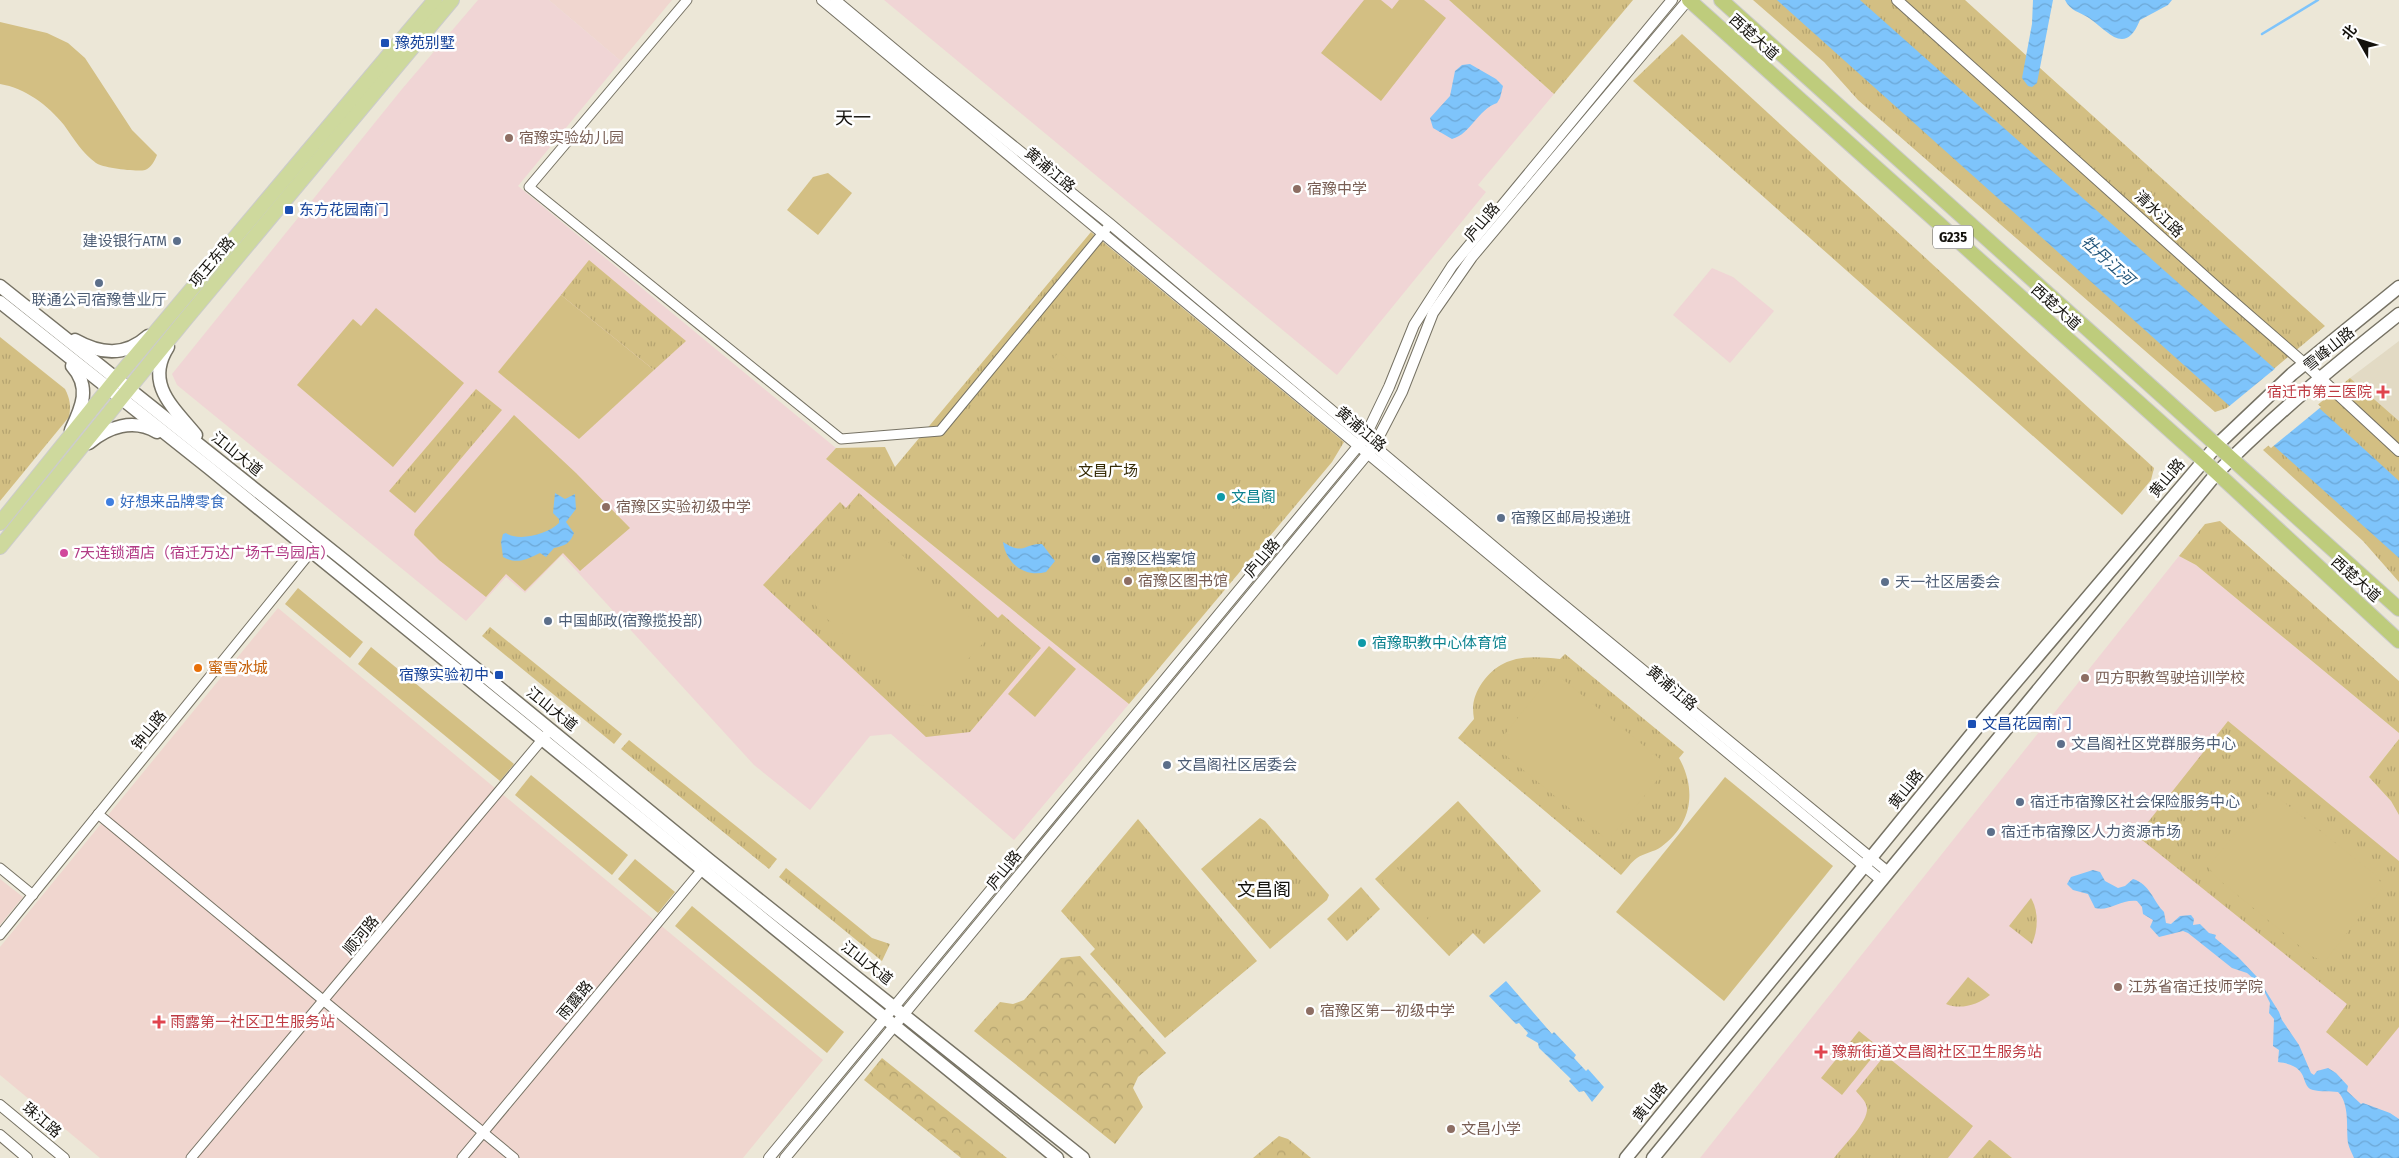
<svg xmlns="http://www.w3.org/2000/svg" width="2399" height="1158" viewBox="0 0 2399 1158" font-family="'Fira Sans Condensed','Noto Sans SC',sans-serif">
  <style>
    .commercial { fill: #f0d6cf }
    .built { fill: #e2dac4 }
    .education { fill: #f0d5d5 }
    .grass { fill: url(#grass-tufts) }
    .forest { fill: url(#forest-crowns) }
    .garden { fill: #d3bf83 }
    .water { fill: url(#water-waves) }
    .pier { fill: #ece7d7 }
    .lines { fill: none; stroke-linecap: round; stroke-linejoin: round }
    .stream { stroke: #7ec4fb; stroke-width: 2.5 }
    .minor-casing { stroke: #767264; stroke-width: 11 }
    .tertiary-casing { stroke: #767264; stroke-width: 12 }
    .secondary-casing { stroke: #767264; stroke-width: 15 }
    .primary-casing { stroke: #cbcbca; stroke-width: 16 }
    .trunk-casing { stroke: #cbcbca; stroke-width: 16 }
    .minor { stroke: #fff; stroke-width: 9 }
    .tertiary { stroke: #fff; stroke-width: 10 }
    .secondary { stroke: #fff; stroke-width: 12 }
    .primary { stroke: #ced99d; stroke-width: 14 }
    .trunk { stroke: #becc7c; stroke-width: 14 }
    .transit-dot { fill: #1a4fb4; stroke: #fff; stroke-width: 2 }
    .education-dot { fill: #8d6e63; stroke: #fff; stroke-width: 2 }
    .service-dot { fill: #5c6f8a; stroke: #fff; stroke-width: 2 }
    .health-dot { fill: #e0444e; stroke: #fff; stroke-width: 2 }
    .culture-dot { fill: #0f9aa8; stroke: #fff; stroke-width: 2 }
    .shop-dot { fill: #3f7fe0; stroke: #fff; stroke-width: 2 }
    .hotel-dot { fill: #d1479c; stroke: #fff; stroke-width: 2 }
    .food-dot { fill: #e8710a; stroke: #fff; stroke-width: 2 }
    .labels { text-anchor: middle; stroke-width: 5; stroke-linejoin: round; paint-order: stroke }
    .shield { fill: #fff; stroke: #5a5956; stroke-width: 1 }
    .shield-label { font-size: 14px; font-weight: bold; fill: #14120d }
    .street-label { font-size: 15px; fill: #14120d; stroke: #fff }
    .transit-label { font-size: 15px; fill: #164399; stroke: #fff; text-anchor: start }
    .education-label { font-size: 15px; fill: #785e54; stroke: #fff; text-anchor: start }
    .service-label { font-size: 15px; fill: #4e5e75; stroke: #fff; text-anchor: start }
    .health-label { font-size: 15px; fill: #be3a42; stroke: #fff; text-anchor: start }
    .park-label { font-size: 15px; fill: #352a05; stroke: #fff }
    .culture-label { font-size: 15px; fill: #0d838f; stroke: #fff; text-anchor: start }
    .shop-label { font-size: 15px; fill: #366cbe; stroke: #fff; text-anchor: start }
    .hotel-label { font-size: 15px; fill: #b23c85; stroke: #fff; text-anchor: start }
    .food-label { font-size: 15px; fill: #c56008; stroke: #fff; text-anchor: start }
    .water-label { font-size: 16px; font-style: italic; fill: #23567b; stroke: #fff }
    .quarter-label { font-size: 18px; fill: #14120d; stroke: #fff }
  </style>
  <defs>
    <pattern id="grass-tufts" width="24" height="20" patternUnits="userSpaceOnUse" patternTransform="scale(1.25)"><rect width="24" height="20" fill="#d3bf83"/><path d="M3 7l-1-3M5 7V3M7 7l1-3M15 17l-1-3M17 17v-4M19 17l1-3" fill="none" stroke="#b4a370"/></pattern>
    <pattern id="forest-crowns" width="20" height="18" patternUnits="userSpaceOnUse" patternTransform="scale(1.25)"><rect width="20" height="18" fill="#d3bf83"/><path d="M2 6a3 3 0 1 1 6 0M12 15a3 3 0 1 1 6 0" fill="none" stroke="#b4a370"/></pattern>
    <pattern id="water-waves" width="16" height="10" patternUnits="userSpaceOnUse" patternTransform="scale(1.25)"><rect width="16" height="10" fill="#7ec4fb"/><path d="M0 5q4-4 8 0t8 0" fill="none" stroke="#6ca7d6"/></pattern>
  </defs>
  <rect width="100%" height="100%" fill="#ece7d7"/>
  <!-- commercial -->
  <g class="commercial">
    <polygon points="549,0 672,0 621,61"/>
    <polygon points="278,608 823,1060 743,1158 100,1158 0,1075 0,947"/>
    <polygon points="0,879 23,897 0,925"/>
  </g>
  <!-- built -->
  <polygon class="built" points="2399,341 2399,421 2350,378"/>
  <!-- education -->
  <g class="education">
    <polygon points="478,0 549,0 621,61 518,186 836,448 826,459 1129,704 1014,840 891,734 870,736 810,810 754,765 562,555 525,593 506,577 466,621 177,385 172,374 402,89"/>
    <polygon points="884,0 1449,0 1554,94 1478,185 1486,192 1337,375"/>
    <polygon points="1712,268 1733,277 1774,311 1730,363 1673,315"/>
    <polygon points="2179,556 2196,565 2399,733 2399,739 2369,777 2391,801 2399,815 2399,1158 1700,1158"/>
  </g>
  <!-- grass -->
  <g class="grass">
    <polygon points="1449,0 1633,0 1554,94"/>
    <polygon points="1753,0 1965,0 2325,326 2227,408 2215,412 1858,100 1824,62"/>
    <polygon points="1682,34 2154,468 2151,480 2122,515 1633,81"/>
    <polygon points="1091,232 1344,442 1332,462 1129,704 826,459 836,448 885,447 895,467"/>
    <polygon points="589,260 686,341 654,370 561,295"/>
    <path d="M0 337 65 389C70 399 71 406 69 417L0 501Z"/>
    <polygon points="2350,378 2399,421 2399,582 2363,541 2263,450"/>
    <polygon points="476,389 502,410 415,513 389,491"/>
    <polygon points="859,493 998,618 1002,614 1041,648 970,732 926,737 763,585 840,502 846,508"/>
    <polygon points="2220,521 2399,681 2399,733 2196,565 2179,556 2205,524"/>
    <polygon points="490,627 622,734 614,744 482,636"/>
    <path d="M1565 654 1684 752 1679 758C1697 790 1692 825 1661 847 1654 852 1644 853 1637 858 1631 862 1626 870 1621 875L1458 738 1474 719C1472 706 1473 698 1480 686 1500 655 1527 655 1560 659Z"/>
    <polygon points="2228,721 2399,861 2399,1027 2367,1066 2326,1032 2347,1004 2137,836"/>
    <polygon points="2399,739 2399,815 2391,801 2369,777"/>
    <polygon points="629,740 777,859 769,869 621,749"/>
    <polygon points="1458,801 1541,891 1484,944 1473,933 1449,956 1375,879"/>
    <polygon points="1260,818 1265,821 1329,895 1327,900 1270,949 1201,869"/>
    <polygon points="1138,819 1257,961 1165,1038 1090,954 1095,949 1061,911"/>
    <polygon points="786,868 872,938 890,944 882,961 779,877"/>
    <polygon points="1361,887 1380,909 1347,941 1327,919"/>
    <path d="M2031 898C2039 912 2038 930 2032 944L2009 926Z"/>
    <path d="M1968 977 1990 995C1978 1005 1960 1010 1946 1004Z"/>
    <polygon points="1859,1031 1880,1048 1842,1095 1821,1078"/>
    <path d="M1885 1055 1973 1126 1948 1158H1834C1843 1146 1868 1123 1867 1108 1866 1101 1860 1096 1856 1091Z"/>
    <polygon points="1989,1140 1990,1140 2012,1158 1973,1158"/>
  </g>
  <!-- forest -->
  <g class="forest">
    <polygon points="1080,956 1166,1053 1138,1077 1133,1088 1143,1107 1115,1144 974,1031 1000,1002 1013,1004 1024,1000 1061,958"/>
    <polygon points="882,1058 1007,1158 961,1158 864,1080"/>
    <polygon points="1279,1136 1288,1139 1311,1158 1253,1158"/>
  </g>
  <!-- garden -->
  <g class="garden">
    <polygon points="1364,0 1381,0 1392,9 1399,0 1424,0 1446,18 1381,101 1321,53"/>
    <path d="M0 22 47 33 68 43 85 58 132 130 157 155C155 160 151 168 145 170 137 172 103 168 96 163 82 153 74 139 64 125 48 105 25 88 0 84Z"/>
    <polygon points="828,173 852,193 818,235 787,210 813,177"/>
    <polygon points="561,295 654,370 579,439 498,372"/>
    <polygon points="376,308 464,383 393,467 297,385 353,319 361,326"/>
    <polygon points="1059,352 1070,361 1059,374 1048,365"/>
    <polygon points="514,415 576,473 630,528 580,571 563,553 525,591 506,574 486,597 439,560 414,535 415,530"/>
    <polygon points="879,537 888,542 982,629 989,637 924,706 915,704 821,613 815,604"/>
    <polygon points="298,588 363,642 350,658 285,604"/>
    <polygon points="1049,646 1076,669 1035,717 1008,694"/>
    <polygon points="371,647 514,764 500,781 358,664"/>
    <polygon points="1551,676 1560,677 1660,759 1666,769 1611,837 1604,837 1503,753 1497,744"/>
    <polygon points="531,775 628,855 612,875 515,795"/>
    <polygon points="1725,777 1833,866 1724,1001 1616,912"/>
    <polygon points="2268,794 2280,799 2377,876 2383,887 2325,961 2313,957 2218,879 2208,867"/>
    <polygon points="635,859 675,892 658,913 618,879"/>
    <polygon points="1397,868 1423,895 1408,909 1382,881"/>
    <polygon points="692,906 844,1032 827,1053 675,926"/>
    <polygon points="1436,910 1462,938 1449,951 1423,924"/>
  </g>
  <!-- water -->
  <g class="water">
    <polygon points="1777,0 1860,0 2328,416 2399,481 2399,558"/>
    <polygon points="2033,0 2053,0 2037,83 2032,87 2028,86 2022,78 2032,24"/>
    <path d="M2065 0H2172L2168 5 2140 20C2125 57 2108 31 2089 18 2080 12 2070 11 2065 0Z"/>
    <path d="M1470 64 1496 79 1503 86 1500 98 1497 103C1477 110 1471 134 1452 139L1433 128 1430 118 1450 96 1455 71 1462 65Z"/>
    <path d="M555 493 565 499 575 494 576 509 566 522 574 533C570 544 564 546 554 548L546 557 540 553C527 559 517 565 503 557L501 542 503 534 506 533C519 542 548 534 559 523V519L553 513Z"/>
    <path d="M1003 542C1024 556 1024 543 1042 544L1055 561 1046 572C1024 578 1006 563 1003 542Z"/>
    <path d="M2093 870 2100 872 2105 881 2118 888 2125 886 2133 879C2150 884 2153 901 2164 912L2166 923 2171 924 2180 916 2191 915 2194 919 2193 925 2200 924 2209 933 2216 935 2215 938 2239 958 2257 977 2279 1012 2282 1020 2299 1045 2311 1073 2314 1075 2317 1071 2328 1068 2336 1073 2348 1086 2347 1091 2361 1104 2363 1103 2390 1113 2399 1119V1158H2354C2352 1153 2349 1148 2348 1143 2346 1127 2350 1104 2338 1092 2330 1091 2320 1092 2313 1090 2299 1086 2312 1066 2278 1062L2279 1050 2273 1046 2274 1019 2269 1013 2270 1003 2261 985 2247 973 2232 968 2188 933 2183 931 2159 937 2150 927 2153 920 2143 914 2142 907 2137 901C2121 899 2109 912 2095 908L2088 894 2073 890 2067 884 2071 877Z"/>
    <polygon points="1506,981 1552,1034 1554,1032 1576,1055 1574,1058 1586,1071 1588,1069 1604,1087 1592,1102 1584,1091 1579,1092 1569,1081 1571,1079 1539,1048 1538,1043 1526,1036 1528,1033 1519,1023 1516,1024 1489,996"/>
  </g>
  <!-- pier -->
  <polygon class="pier" points="2277,367 2321,407 2271,448 2227,408"/>
  <g class="lines">
    <!-- stream -->
    <polyline class="stream" points="2262,34 2318,0"/>
    <!-- minor casing -->
    <g class="minor-casing">
      <g id="minor">
        <polyline points="687,0 529,187 841,439 940,431 1107,228"/>
        <polyline points="98,814 514,1158"/>
        <polyline points="0,868 33,895"/>
        <polyline points="0,935 315,547"/>
        <polyline points="191,1158 546,735"/>
        <polyline points="462,1158 705,866"/>
      </g>
    </g>
    <!-- tertiary casing -->
    <g class="tertiary-casing">
      <g id="tertiary">
        <polyline points="822,0 1881,880"/>
        <polyline points="835,0 924,74 1110,224 1537,583 1888,872"/>
        <polyline points="1897,0 2220,290 2305,364 2399,451"/>
        <polyline points="0,1105 64,1158"/>
        <polyline points="0,1135 27,1158"/>
        <polyline points="769,1158 1364,439 1389,387 1414,325 1452,266 1672,0"/>
        <polyline points="785,1158 1374,446 1402,392 1433,313 1472,257 1688,0"/>
      </g>
    </g>
    <!-- secondary casing -->
    <g class="secondary-casing">
      <g id="secondary">
        <polyline points="0,286 346,562 709,860 1083,1158"/>
        <polyline points="0,302 209,468 1057,1158"/>
        <path d="M75 340C100 354 125 357 148 336"/>
        <path d="M168 347C144 384 174 408 196 435"/>
        <path d="M71 430C82 407 91 387 72 366"/>
        <path d="M89 443C108 427 133 418 157 432"/>
        <polyline points="1626,1158 1980,724 2218,444 2292,374 2399,287"/>
        <path d="M1653 1158 2216 474C2273 416 2335 365 2399 314"/>
      </g>
    </g>
    <!-- primary casing -->
    <g class="primary-casing">
      <g id="primary">
        <polyline points="0,523 116,379 435,0"/>
        <polyline points="0,547 184,321 452,0"/>
      </g>
    </g>
    <!-- trunk casing -->
    <g class="trunk-casing">
      <g id="trunk">
        <polyline points="1689,0 2203,460 2399,641"/>
        <polyline points="1721,0 2399,609"/>
      </g>
    </g>
    <!-- minor -->
    <use href="#minor" class="minor"/>
    <!-- tertiary -->
    <use href="#tertiary" class="tertiary"/>
    <!-- secondary -->
    <use href="#secondary" class="secondary"/>
    <!-- primary -->
    <use href="#primary" class="primary"/>
    <!-- trunk -->
    <use href="#trunk" class="trunk"/>
  </g>
  <!-- markers -->
  <g class="transit-dot">
    <rect x="380" y="38" width="10" height="10" rx="2.5"/>
    <rect x="284" y="205" width="10" height="10" rx="2.5"/>
    <rect x="494" y="670" width="10" height="10" rx="2.5"/>
    <rect x="1967" y="719" width="10" height="10" rx="2.5"/>
  </g>
  <g class="education-dot">
    <circle cx="509" cy="138" r="5"/>
    <circle cx="1297" cy="189" r="5"/>
    <circle cx="606" cy="507" r="5"/>
    <circle cx="1128" cy="581" r="5"/>
    <circle cx="2085" cy="678" r="5"/>
    <circle cx="2118" cy="987" r="5"/>
    <circle cx="1310" cy="1011" r="5"/>
    <circle cx="1451" cy="1129" r="5"/>
  </g>
  <g class="service-dot">
    <circle cx="177" cy="241" r="5"/>
    <circle cx="99" cy="283" r="5"/>
    <circle cx="1501" cy="518" r="5"/>
    <circle cx="1096" cy="559" r="5"/>
    <circle cx="1885" cy="582" r="5"/>
    <circle cx="548" cy="621" r="5"/>
    <circle cx="2061" cy="744" r="5"/>
    <circle cx="1167" cy="765" r="5"/>
    <circle cx="2020" cy="802" r="5"/>
    <circle cx="1991" cy="832" r="5"/>
  </g>
  <g class="health-dot">
    <path d="M2380.5 384.5h5v5h5v5h-5v5h-5v-5h-5v-5h5z"/>
    <path d="M156.5 1014.5h5v5h5v5h-5v5h-5v-5h-5v-5h5z"/>
    <path d="M1818.5 1044.5h5v5h5v5h-5v5h-5v-5h-5v-5h5z"/>
  </g>
  <g class="culture-dot">
    <circle cx="1221" cy="497" r="5"/>
    <circle cx="1362" cy="643" r="5"/>
  </g>
  <circle class="shop-dot" cx="110" cy="502" r="5"/>
  <circle class="hotel-dot" cx="64" cy="553" r="5"/>
  <circle class="food-dot" cx="198" cy="668" r="5"/>
  <g class="labels">
    <!-- shield labels -->
    <rect class="shield" x="1933" y="225.5" width="40" height="23" rx="4"/>
    <g class="shield-label">
      <text x="1953" y="242">G235</text>
    </g>
    <!-- street labels -->
    <g class="street-label">
      <text transform="translate(1754 37) rotate(42)" y="5">西楚大道</text>
      <text transform="translate(1050 170) rotate(40)" y="5">黄浦江路</text>
      <text transform="translate(2159 214) rotate(43)" y="5">清水江路</text>
      <text transform="translate(1482 222) rotate(-50)" y="5">庐山路</text>
      <text transform="translate(212 262) rotate(-50)" y="5">项王东路</text>
      <text transform="translate(2056 307) rotate(42)" y="5">西楚大道</text>
      <text transform="translate(2329 349) rotate(-39)" y="5">雪峰山路</text>
      <text transform="translate(1361 429) rotate(40)" y="5">黄浦江路</text>
      <text transform="translate(237 454) rotate(39)" y="5">江山大道</text>
      <text transform="translate(2167 478) rotate(-50)" y="5">黄山路</text>
      <text transform="translate(1262 558) rotate(-50)" y="5">庐山路</text>
      <text transform="translate(2356 579) rotate(42)" y="5">西楚大道</text>
      <text transform="translate(1672 688) rotate(40)" y="5">黄浦江路</text>
      <text transform="translate(552 709) rotate(39)" y="5">江山大道</text>
      <text transform="translate(149 730) rotate(-51)" y="5">钟山路</text>
      <text transform="translate(1906 789) rotate(-51)" y="5">黄山路</text>
      <text transform="translate(1004 870) rotate(-51)" y="5">庐山路</text>
      <text transform="translate(361 935) rotate(-50)" y="5">顺河路</text>
      <text transform="translate(867 963) rotate(38)" y="5">江山大道</text>
      <text transform="translate(575 1000) rotate(-50)" y="5">雨露路</text>
      <text transform="translate(1650 1102) rotate(-51)" y="5">黄山路</text>
      <text transform="translate(42 1120) rotate(40)" y="5">珠江路</text>
    </g>
    <!-- transit labels -->
    <g class="transit-label">
      <text x="395" y="48">豫苑别墅</text>
      <text x="299" y="215">东方花园南门</text>
      <text x="489" y="680" text-anchor="end">宿豫实验初中</text>
      <text x="1982" y="729">文昌花园南门</text>
    </g>
    <!-- education labels -->
    <g class="education-label">
      <text x="519" y="143">宿豫实验幼儿园</text>
      <text x="1307" y="194">宿豫中学</text>
      <text x="616" y="512">宿豫区实验初级中学</text>
      <text x="1138" y="586">宿豫区图书馆</text>
      <text x="2095" y="683">四方职教驾驶培训学校</text>
      <text x="2128" y="992">江苏省宿迁技师学院</text>
      <text x="1320" y="1016">宿豫区第一初级中学</text>
      <text x="1461" y="1134">文昌小学</text>
    </g>
    <!-- service labels -->
    <g class="service-label">
      <text x="167" y="246" text-anchor="end">建设银行ATM</text>
      <text x="99" y="305" text-anchor="middle">联通公司宿豫营业厅</text>
      <text x="1511" y="523">宿豫区邮局投递班</text>
      <text x="1106" y="564">宿豫区档案馆</text>
      <text x="1895" y="587">天一社区居委会</text>
      <text x="558" y="626">中国邮政(宿豫揽投部)</text>
      <text x="2071" y="749">文昌阁社区党群服务中心</text>
      <text x="1177" y="770">文昌阁社区居委会</text>
      <text x="2030" y="807">宿迁市宿豫区社会保险服务中心</text>
      <text x="2001" y="837">宿迁市宿豫区人力资源市场</text>
    </g>
    <!-- health labels -->
    <g class="health-label">
      <text x="2372" y="397" text-anchor="end">宿迁市第三医院</text>
      <text x="170" y="1027">雨露第一社区卫生服务站</text>
      <text x="1832" y="1057">豫新街道文昌阁社区卫生服务站</text>
    </g>
    <!-- park labels -->
    <g class="park-label">
      <text x="1108" y="476">文昌广场</text>
    </g>
    <!-- culture labels -->
    <g class="culture-label">
      <text x="1231" y="502">文昌阁</text>
      <text x="1372" y="648">宿豫职教中心体育馆</text>
    </g>
    <!-- shop labels -->
    <g class="shop-label">
      <text x="120" y="507">好想来品牌零食</text>
    </g>
    <!-- hotel labels -->
    <g class="hotel-label">
      <text x="74" y="558">7天连锁酒店（宿迁万达广场千鸟园店）</text>
    </g>
    <!-- food labels -->
    <g class="food-label">
      <text x="208" y="673">蜜雪冰城</text>
    </g>
    <!-- water labels -->
    <g class="water-label">
      <text transform="translate(2108 260) rotate(42)" y="6">牡丹江河</text>
    </g>
    <!-- quarter labels -->
    <g class="quarter-label">
      <text x="853" y="124">天一</text>
      <text x="1264" y="896">文昌阁</text>
    </g>
  </g>
  <!-- north arrow -->
  <g transform="translate(2359 40) rotate(309)" stroke="#ffffff" stroke-width="4" paint-order="stroke">
  <path d="M0-4L9 19L0 12L-9 19Z" fill="#14120d"/>
  <text y="-8" font-size="14" font-weight="bold" text-anchor="middle" fill="#14120d">北</text>
  </g>
</svg>
